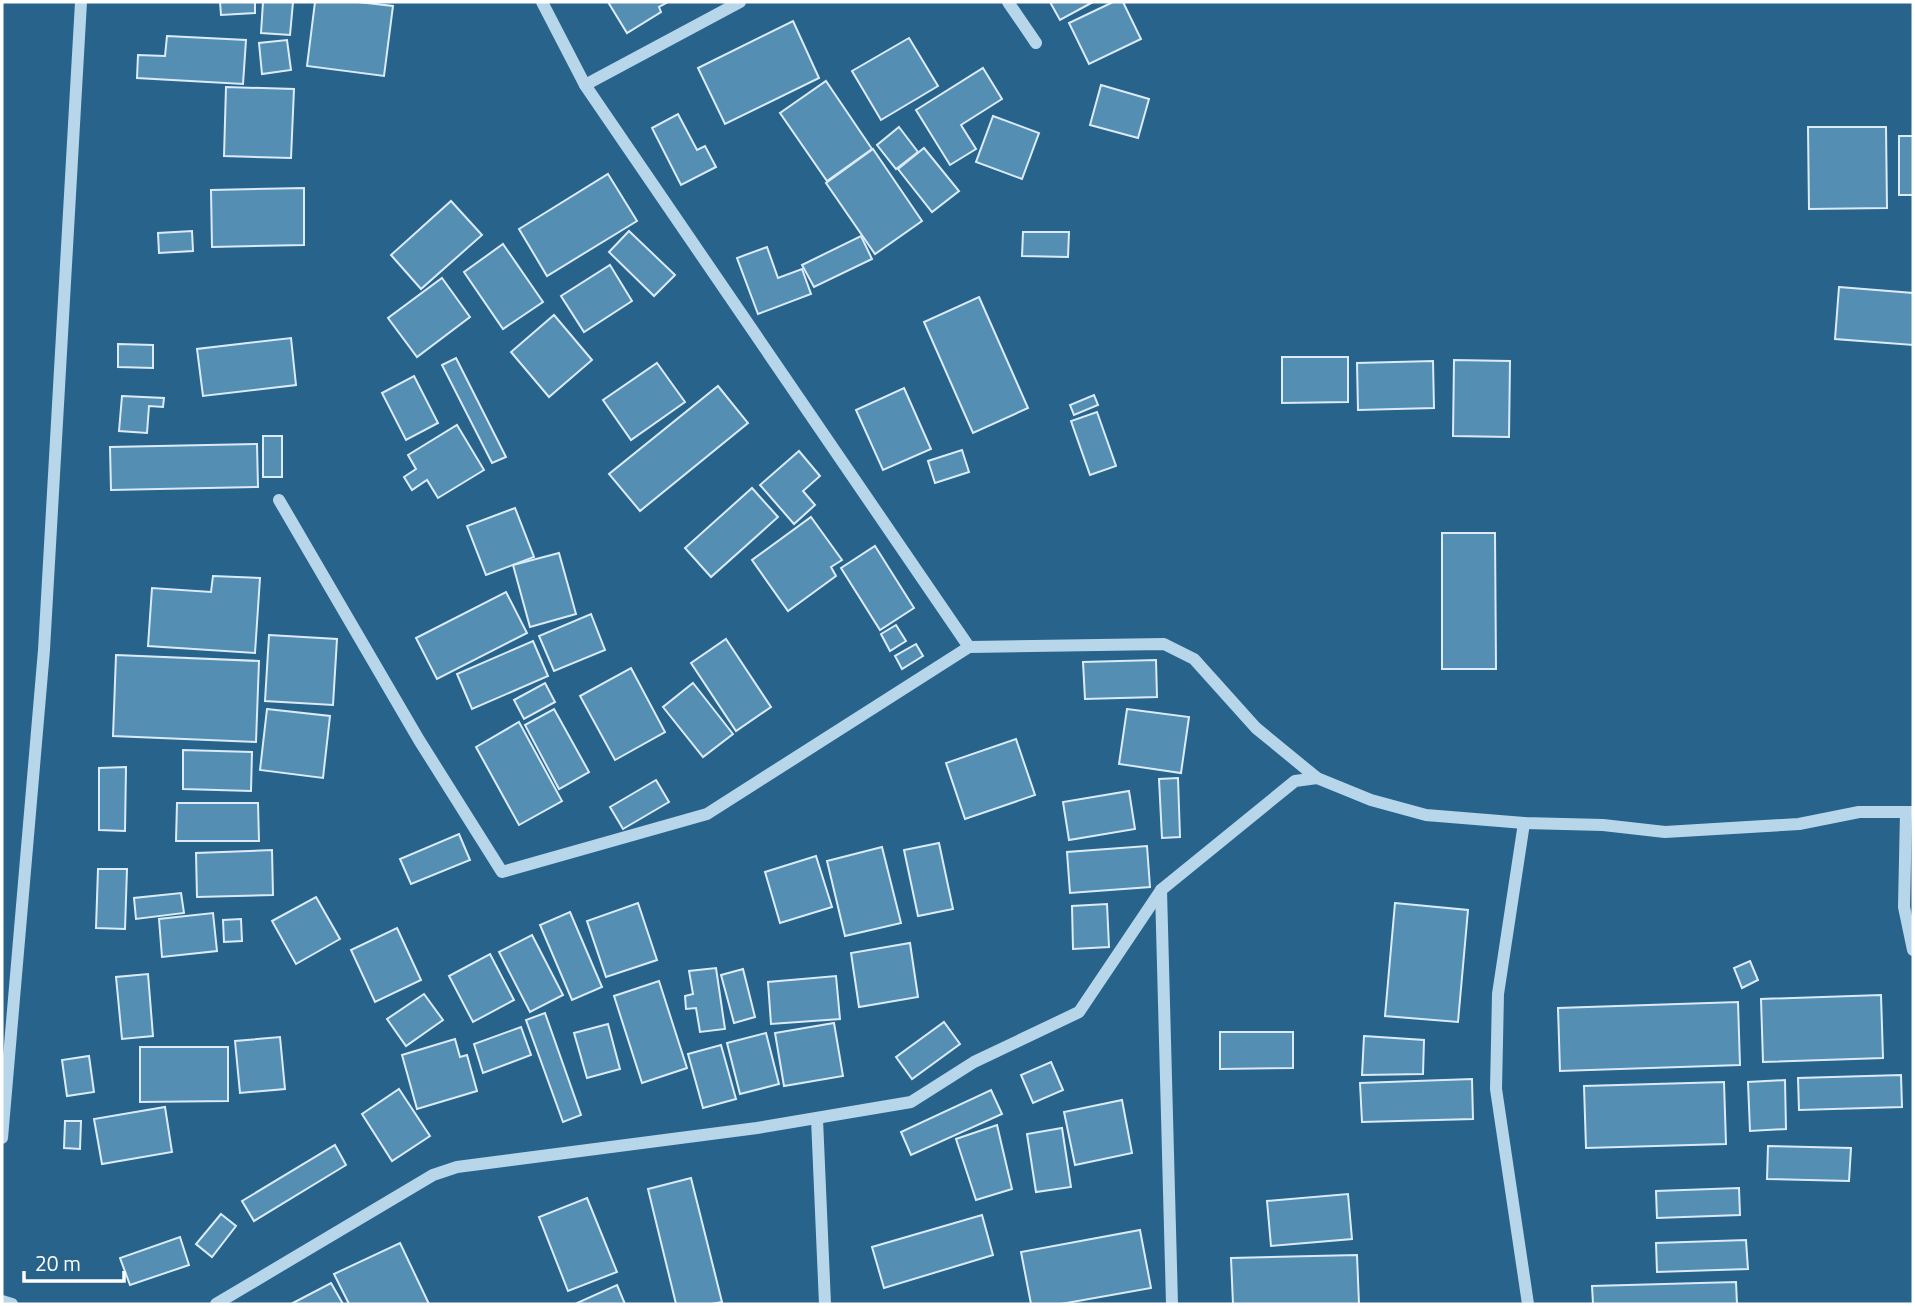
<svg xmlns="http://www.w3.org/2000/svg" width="1915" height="1306" viewBox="0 0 1915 1306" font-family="'Titillium Web',sans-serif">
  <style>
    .building { fill: #558eb3; stroke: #dbecf8; stroke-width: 2 }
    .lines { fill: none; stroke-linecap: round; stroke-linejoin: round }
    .minor { stroke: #b7d6ea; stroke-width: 12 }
  </style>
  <rect width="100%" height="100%" fill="#28638b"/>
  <!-- building -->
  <g class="building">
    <polygon points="220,2 255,2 255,13 221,15"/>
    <polygon points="263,2 293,2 290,35 261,33"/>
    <polygon points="315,2 358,2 393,6 384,76 307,66"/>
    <polygon points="608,2 668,2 659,7 661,12 627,33"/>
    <polygon points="1050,2 1093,2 1060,20"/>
    <polygon points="1113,2 1123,2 1141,39 1089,64 1069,23"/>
    <polygon points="793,21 819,78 725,124 698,68"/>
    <polygon points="167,36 246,40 243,84 137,78 138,55 165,56"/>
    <polygon points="909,38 938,86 881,120 852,71"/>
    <polygon points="287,40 291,70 262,74 259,43"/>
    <polygon points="983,68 1002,99 961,125 976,149 950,165 916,110"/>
    <polygon points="826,81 872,149 827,181 780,113"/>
    <polygon points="1101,85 1149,99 1138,138 1090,125"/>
    <polygon points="226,87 294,89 291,158 224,156"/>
    <polygon points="678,114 697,150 705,146 716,167 681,185 652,128"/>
    <polygon points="993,116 1039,133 1022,179 976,162"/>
    <polygon points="899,127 918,152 896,169 877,145"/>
    <polygon points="1808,127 1886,127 1887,208 1809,209"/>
    <rect x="1899" y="136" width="14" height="59"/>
    <polygon points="924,148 959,191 932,212 898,169"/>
    <polygon points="873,149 922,221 875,254 826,183"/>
    <polygon points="608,174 637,221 547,276 519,229"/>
    <polygon points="304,188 304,245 212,247 211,190"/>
    <polygon points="451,201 482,235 421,289 391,255"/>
    <polygon points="192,231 193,251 159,253 158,233"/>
    <polygon points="629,231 675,275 654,296 609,252"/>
    <polygon points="1023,232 1069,232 1068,257 1022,256"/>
    <polygon points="861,236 872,259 814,287 802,265"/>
    <polygon points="503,244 543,302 503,329 464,272"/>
    <polygon points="767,247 778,278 802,269 811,294 758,314 737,258"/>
    <polygon points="610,265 632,301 584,332 561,296"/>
    <polygon points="442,278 470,317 417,357 388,318"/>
    <polygon points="1839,287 1913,293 1913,345 1835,339"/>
    <polygon points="979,297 1028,408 973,433 924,322"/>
    <polygon points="554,315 592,360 549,397 511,352"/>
    <polygon points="291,338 296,385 203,396 197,349"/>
    <polygon points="118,344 153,345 153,368 118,367"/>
    <polygon points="1282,357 1348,357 1348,402 1282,403"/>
    <polygon points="456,358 506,457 492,463 442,365"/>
    <polygon points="1454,360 1510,361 1509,437 1453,436"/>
    <polygon points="1433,361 1434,408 1358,410 1357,363"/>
    <polygon points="657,363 685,402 631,440 603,400"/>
    <polygon points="414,376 438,423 406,440 382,393"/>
    <polygon points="718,386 748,423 640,511 609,474"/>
    <polygon points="904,388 931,449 883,470 856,410"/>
    <polygon points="1094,395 1098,405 1074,415 1070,405"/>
    <polygon points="122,396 164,398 163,407 149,406 147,433 119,431"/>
    <polygon points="1097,412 1116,466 1090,475 1071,421"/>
    <polygon points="457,425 484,470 438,498 427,480 412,490 404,477 416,469 408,455"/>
    <rect x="263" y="436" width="19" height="41"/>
    <polygon points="257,444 258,487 111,490 110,447"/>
    <polygon points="962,450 969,472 935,483 928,461"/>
    <polygon points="799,451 820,476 803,491 815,505 794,524 760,485"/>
    <polygon points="752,488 778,517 711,577 685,548"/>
    <polygon points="515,508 534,557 486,575 467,526"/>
    <polygon points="811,517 842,560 831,567 836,576 788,611 752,560"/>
    <polygon points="1442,533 1495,533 1496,669 1442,669"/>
    <polygon points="875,546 914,608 880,630 841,568"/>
    <polygon points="559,553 576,614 530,627 513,565"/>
    <polygon points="213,576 260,578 255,653 148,646 152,588 211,592"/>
    <polygon points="506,592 527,633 437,679 416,638"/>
    <polygon points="591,614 605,650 554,671 539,636"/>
    <polygon points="896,625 906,641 890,651 881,634"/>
    <polygon points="269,635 337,639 333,705 265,701"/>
    <polygon points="726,639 771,707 736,731 691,663"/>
    <polygon points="533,641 548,676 472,709 457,674"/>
    <polygon points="916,644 923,656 902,669 895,656"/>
    <polygon points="116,655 259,661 256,742 113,736"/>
    <polygon points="1156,660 1157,697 1085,699 1083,662"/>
    <polygon points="631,668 665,732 615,760 580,696"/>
    <polygon points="545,683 555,702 524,719 514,700"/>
    <polygon points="693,683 733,734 703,757 663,707"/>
    <polygon points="267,709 330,716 323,778 260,770"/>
    <polygon points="554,709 589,772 559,789 525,725"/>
    <polygon points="1127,709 1189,717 1181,773 1119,764"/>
    <polygon points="519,722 562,801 519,825 476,747"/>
    <polygon points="1016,739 1035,795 965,819 946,763"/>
    <polygon points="183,750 252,752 251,791 183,789"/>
    <polygon points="126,767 125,831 99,830 99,768"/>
    <polygon points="1178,778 1180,837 1162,838 1159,779"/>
    <polygon points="656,780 669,802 623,829 610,807"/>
    <polygon points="1129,791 1135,829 1069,840 1063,802"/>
    <polygon points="177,803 258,803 259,841 176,841"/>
    <polygon points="459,834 470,860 411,884 400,859"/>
    <polygon points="939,843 953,909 918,916 904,850"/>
    <polygon points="1147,846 1150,887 1070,893 1067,852"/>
    <polygon points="882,847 901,923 845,936 827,861"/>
    <polygon points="272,850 273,895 197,897 196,853"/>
    <polygon points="816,856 832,907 780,923 765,872"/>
    <polygon points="98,869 127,869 125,929 96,928"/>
    <polygon points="181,893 184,913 136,919 134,898"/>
    <polygon points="316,897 340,939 296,964 272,921"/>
    <polygon points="638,903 657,960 606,977 587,921"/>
    <polygon points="1395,903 1468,910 1458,1022 1385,1016"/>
    <polygon points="1107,904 1109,947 1073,949 1072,906"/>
    <polygon points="570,912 602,987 572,1000 540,925"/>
    <polygon points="213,913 217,951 162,957 159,919"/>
    <polygon points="241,919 242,941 224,942 223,920"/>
    <polygon points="397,928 421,980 375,1002 351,950"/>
    <polygon points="532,935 563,995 530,1012 499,952"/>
    <polygon points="910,943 918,997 859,1007 851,953"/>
    <polygon points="490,954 514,1000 473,1022 449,976"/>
    <polygon points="1750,961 1758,980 1742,988 1734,968"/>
    <polygon points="716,968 725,1029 700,1032 696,1008 686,1009 685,996 693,994 689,971"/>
    <polygon points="743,969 755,1017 734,1023 721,975"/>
    <polygon points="148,974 153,1036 122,1039 116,977"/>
    <polygon points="836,976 840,1019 771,1024 768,982"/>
    <polygon points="659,981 687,1068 642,1083 614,996"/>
    <polygon points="424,994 443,1020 406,1046 387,1019"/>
    <polygon points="1881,995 1883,1058 1763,1062 1761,999"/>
    <polygon points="1738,1002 1740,1065 1560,1071 1558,1008"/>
    <polygon points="545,1013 581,1115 563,1122 526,1020"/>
    <polygon points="944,1022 960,1044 912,1079 896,1057"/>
    <polygon points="834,1023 843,1076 784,1086 775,1033"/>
    <polygon points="608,1024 620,1069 587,1078 574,1033"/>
    <polygon points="521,1027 531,1055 483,1073 474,1044"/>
    <polygon points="1220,1032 1293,1032 1293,1068 1220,1069"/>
    <polygon points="766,1033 779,1084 740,1094 727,1043"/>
    <polygon points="1364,1036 1424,1040 1423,1074 1362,1075"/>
    <polygon points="280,1037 285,1089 240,1093 235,1041"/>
    <polygon points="455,1039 460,1057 467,1055 477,1091 417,1109 402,1055"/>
    <polygon points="721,1045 736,1099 703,1108 688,1054"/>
    <polygon points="140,1047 228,1047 228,1101 140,1102"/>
    <polygon points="89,1056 94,1092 67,1096 62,1060"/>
    <polygon points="1051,1062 1063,1090 1033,1103 1021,1075"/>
    <polygon points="1901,1075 1902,1107 1799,1110 1798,1078"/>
    <polygon points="1472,1079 1473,1119 1362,1122 1360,1083"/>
    <polygon points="1785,1080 1786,1129 1750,1131 1748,1082"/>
    <polygon points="1724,1082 1726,1144 1586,1148 1584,1086"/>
    <polygon points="399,1089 430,1136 392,1161 362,1114"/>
    <polygon points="991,1090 1002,1114 911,1155 901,1132"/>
    <polygon points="1122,1100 1132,1153 1075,1165 1064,1112"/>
    <polygon points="165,1107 172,1152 102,1164 94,1119"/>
    <polygon points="65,1121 81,1121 80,1149 64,1148"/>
    <polygon points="997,1125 1012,1189 976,1200 956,1139"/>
    <polygon points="1062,1128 1071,1187 1036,1192 1027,1134"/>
    <polygon points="335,1145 346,1165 254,1221 242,1201"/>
    <polygon points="1768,1146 1851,1148 1849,1181 1767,1179"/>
    <polygon points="691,1178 722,1302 711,1304 676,1304 648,1189"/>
    <polygon points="1739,1188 1740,1215 1657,1218 1656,1191"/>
    <polygon points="1348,1194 1352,1239 1271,1246 1267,1201"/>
    <polygon points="587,1198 617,1272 568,1291 539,1217"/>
    <polygon points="221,1214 236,1226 212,1257 196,1244"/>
    <polygon points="982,1215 993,1255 884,1288 872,1247"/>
    <polygon points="1140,1230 1151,1288 1061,1304 1031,1304 1021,1252"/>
    <polygon points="180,1237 189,1265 130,1285 120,1258"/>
    <polygon points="1746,1240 1748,1269 1657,1272 1656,1243"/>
    <polygon points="400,1243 429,1304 349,1304 334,1274"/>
    <polygon points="1357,1255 1359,1304 1233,1304 1231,1258"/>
    <polygon points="1736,1282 1737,1304 1593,1304 1592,1286"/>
    <polygon points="331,1283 343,1304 291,1304"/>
    <polygon points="617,1285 625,1304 578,1304 577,1303"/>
  </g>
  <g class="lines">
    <!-- minor -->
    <g class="minor">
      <polyline points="1008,2 1036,43"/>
      <polyline points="585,85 740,2"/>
      <polyline points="279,500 419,740 502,872 707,814 969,647 585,85 542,2"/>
      <polyline points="969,647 1164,644 1194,659 1256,728 1317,778 1371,800 1426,815 1524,823 1603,825 1665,832 1799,824 1859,812 1913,812"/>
      <polyline points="1906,812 1904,907 1913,950"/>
      <polyline points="1524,823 1498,994 1496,1089 1528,1304"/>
      <polyline points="1161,890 1172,1304"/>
      <polyline points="817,1119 825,1304"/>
      <polyline points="2,1138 44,650 81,2"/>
      <polyline points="2,1301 12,1304"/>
      <polyline points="216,1304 433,1175 457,1167 757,1128 911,1102 974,1062 1079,1012 1161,890 1295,781 1317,778"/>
    </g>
  </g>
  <!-- border -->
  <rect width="1915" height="1306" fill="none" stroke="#ffffff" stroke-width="7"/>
  <!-- scale -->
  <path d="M24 1271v10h100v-10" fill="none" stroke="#ffffff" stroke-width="3.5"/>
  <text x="35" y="1271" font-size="21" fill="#ffffff" stroke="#28638b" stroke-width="5" paint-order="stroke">20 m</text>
</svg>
